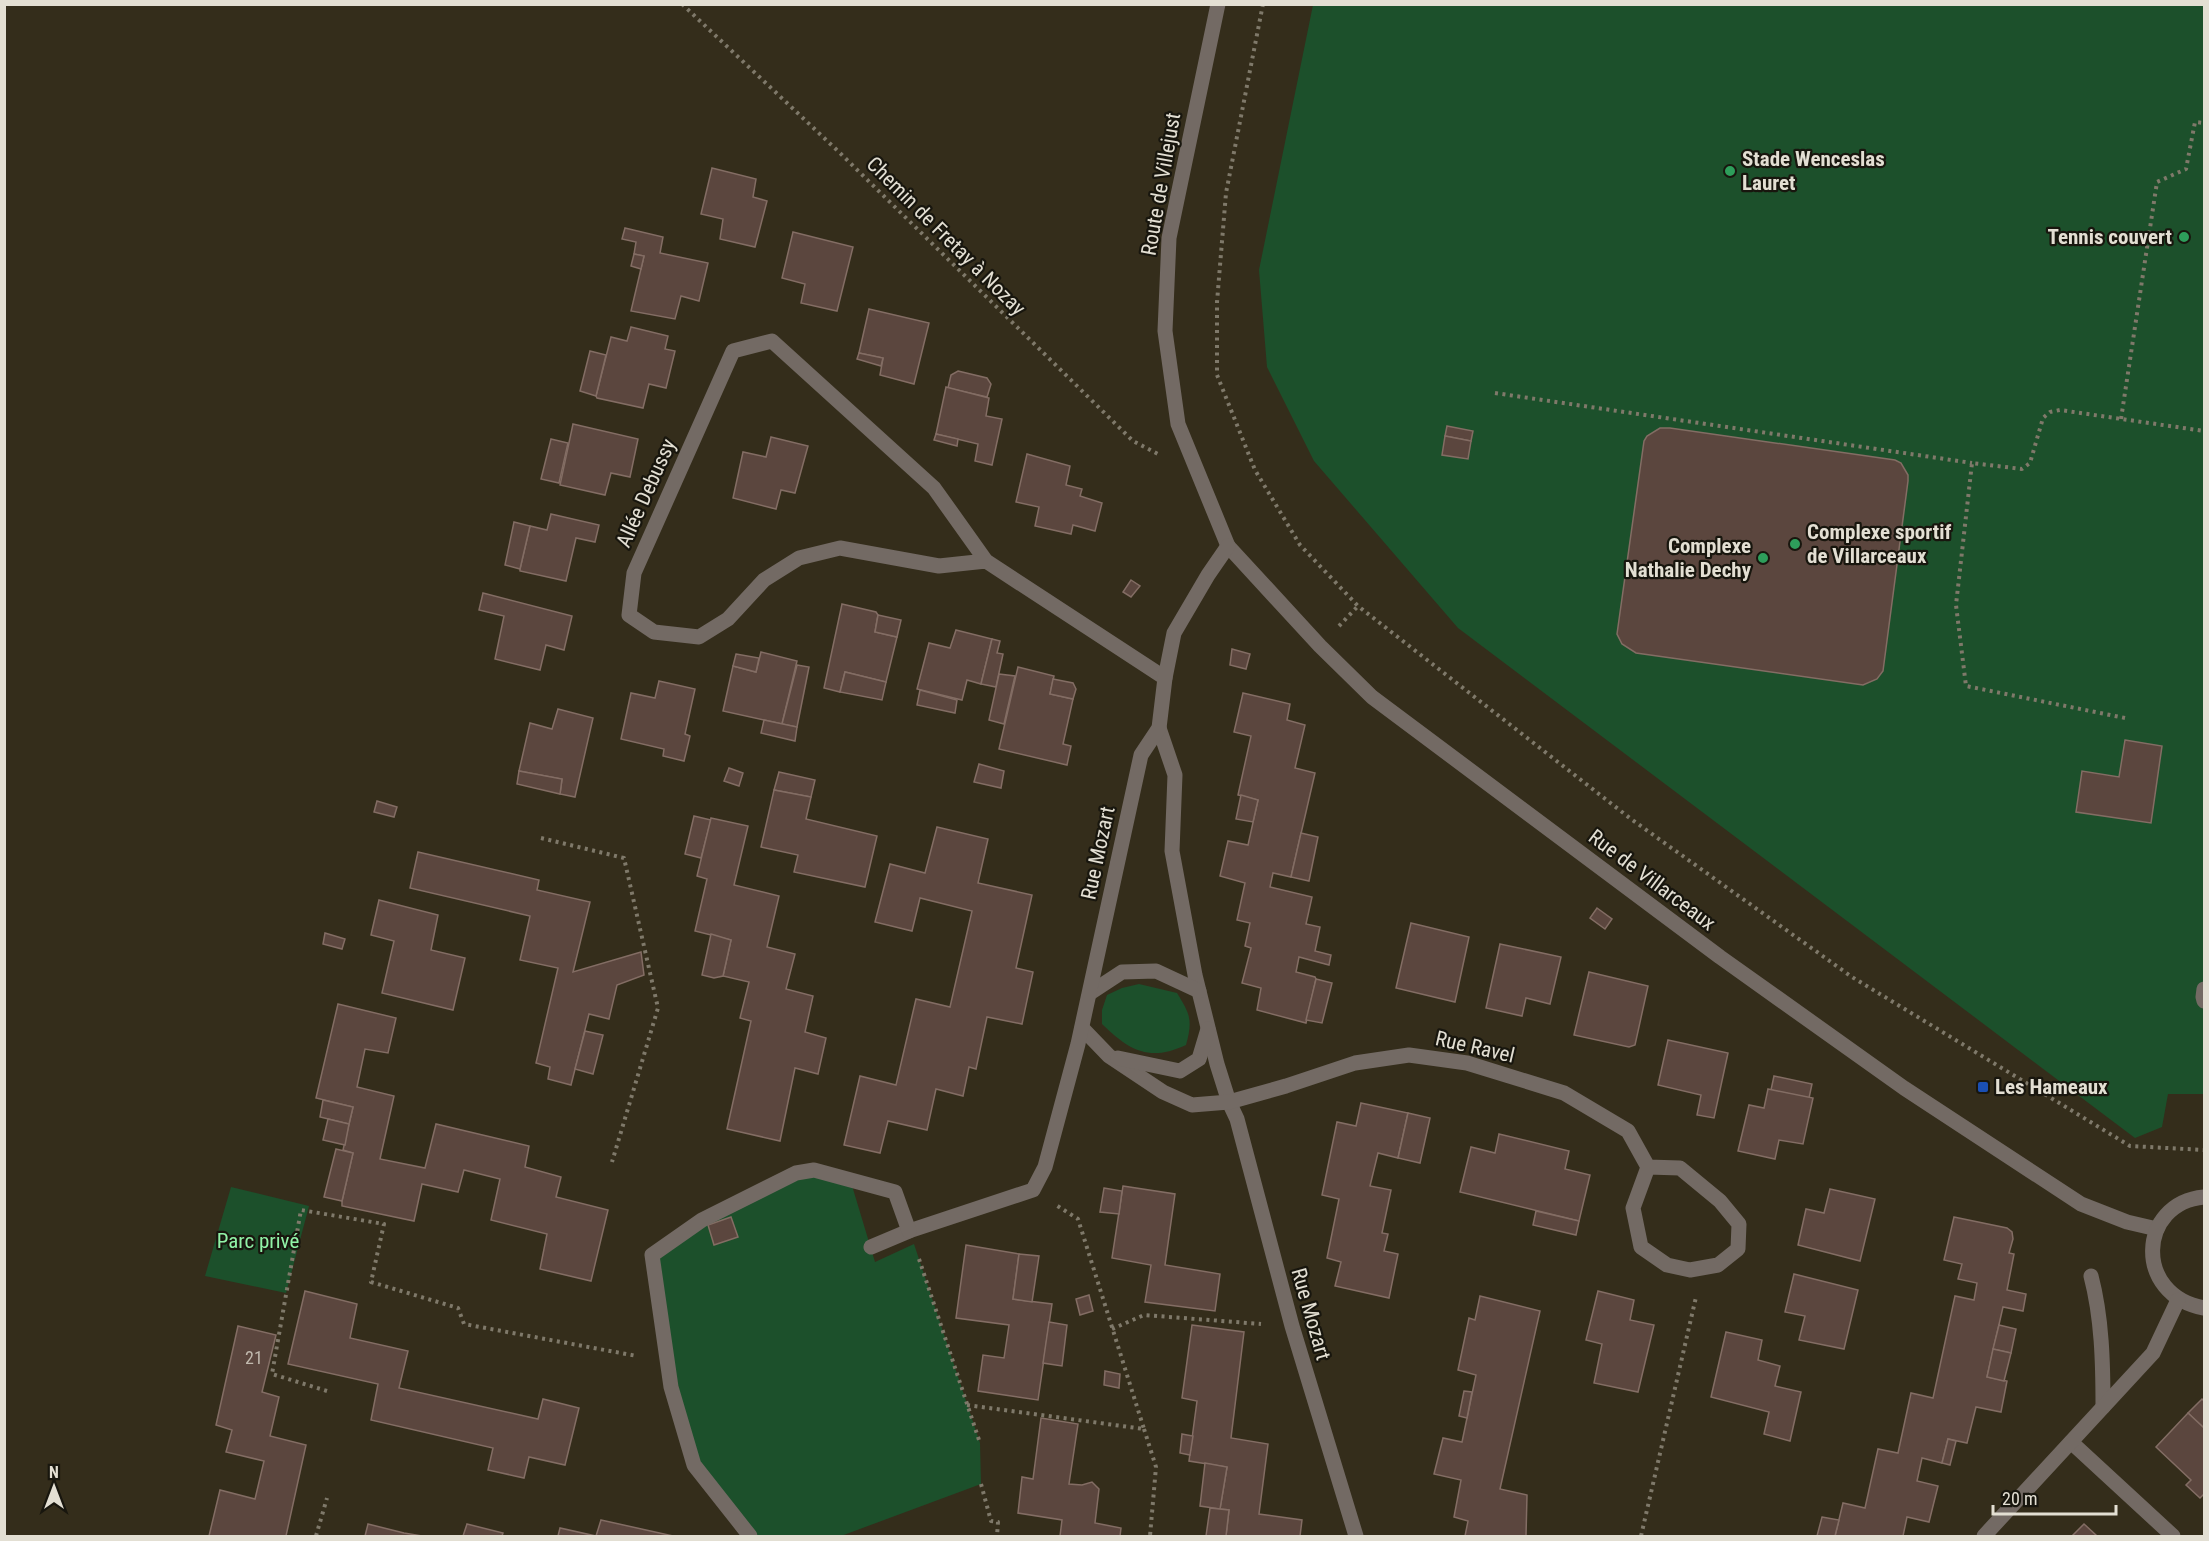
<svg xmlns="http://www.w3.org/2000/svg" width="2209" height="1541" viewBox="0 0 2209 1541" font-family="'Roboto Condensed',sans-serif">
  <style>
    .green { fill: #1c502b }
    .building { fill: #5b463e; stroke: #836d64; stroke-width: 1.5 }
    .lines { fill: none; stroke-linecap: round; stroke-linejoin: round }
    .path { stroke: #7f796a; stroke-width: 4; stroke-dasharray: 3 4.5; stroke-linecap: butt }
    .minor { stroke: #736a64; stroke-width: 15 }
    .leisure-dot { fill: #2e9e5b; stroke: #18160e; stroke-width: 2 }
    .transit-dot { fill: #1a4fb4; stroke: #18160e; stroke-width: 2 }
    .labels { text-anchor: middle; stroke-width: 4.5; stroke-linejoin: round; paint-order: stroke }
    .number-label { font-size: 18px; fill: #c1b9ae }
    .poi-label { font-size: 21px; font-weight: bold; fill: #e3dfd3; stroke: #18160e; text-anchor: start }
    .street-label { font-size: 21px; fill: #e3dfd3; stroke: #18160e }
    .park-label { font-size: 21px; fill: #91f3a7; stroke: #18160e }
  </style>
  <rect width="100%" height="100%" fill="#342d1b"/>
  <!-- green -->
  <g class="green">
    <polygon points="1313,5 2204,5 2204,1094 2168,1094 2162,1127 2135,1138 1458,628 1314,461 1267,367 1259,270"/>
    <path d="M1139 984 1177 993C1190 1014 1193 1020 1186 1045 1149 1062 1130 1051 1102 1024V1010L1107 995 1122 988Z"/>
    <polygon points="796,1173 850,1179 875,1262 914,1244 980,1443 981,1484 841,1536 750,1536 694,1465 652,1255"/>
    <polygon points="231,1187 309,1206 286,1293 205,1276"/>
  </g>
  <!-- building -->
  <g class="building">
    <polygon points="712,168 756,179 753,197 767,201 755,247 720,239 723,219 701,214"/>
    <polygon points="625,228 663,237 660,253 708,263 699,301 681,296 675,319 631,311 644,256 634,254 636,242 622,239"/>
    <polygon points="793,232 853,247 837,311 801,303 805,284 782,278"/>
    <polygon points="634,254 644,256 641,269 631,266"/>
    <polygon points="869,309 929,323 914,384 880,375 883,358 859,353"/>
    <polygon points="631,327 668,336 665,349 675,351 666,388 649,384 643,408 597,398 596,396 611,337 627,341"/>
    <polygon points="590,351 606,355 596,396 580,391"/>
    <polygon points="859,353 883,358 881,366 857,359"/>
    <polygon points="958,371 987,378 991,384 987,397 948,388 951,375"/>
    <polygon points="946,387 989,398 986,416 1002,419 992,465 975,461 978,444 936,434"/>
    <polygon points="573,424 638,439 630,477 611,473 605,495 560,485"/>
    <polygon points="1447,426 1473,431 1471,441 1445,436"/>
    <polygon points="1660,428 1670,428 1895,460 1901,463 1908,475 1908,481 1883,671 1877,679 1863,685 1636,653 1622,644 1617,634 1644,441 1647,436"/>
    <polygon points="936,434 958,439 957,446 934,440"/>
    <polygon points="1445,436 1471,441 1468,459 1442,455"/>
    <polygon points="771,437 808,446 795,493 781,490 776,509 733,498 743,452 766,457"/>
    <polygon points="551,439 568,443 559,483 541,479"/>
    <polygon points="1027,454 1070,466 1066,485 1082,489 1080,496 1102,503 1095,531 1073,525 1071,534 1035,526 1039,507 1016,502"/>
    <polygon points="551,514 599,525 595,542 576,538 566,581 520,571 520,569 530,526 547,530"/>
    <polygon points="514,522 530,526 520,569 505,565"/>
    <polygon points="1131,580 1140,586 1131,597 1123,592"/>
    <polygon points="483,593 572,616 564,650 546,645 540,670 495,659 504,616 479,610"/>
    <polygon points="842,604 876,612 878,615 875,632 897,637 886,682 845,672 840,692 824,688"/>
    <polygon points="878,615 901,620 897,637 875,632"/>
    <polygon points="956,630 992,639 981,684 967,680 962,700 917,689 929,643 950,648"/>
    <polygon points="992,639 1000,641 997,653 1003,654 996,687 981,684"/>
    <polygon points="1232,649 1250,654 1246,669 1230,665"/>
    <polygon points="761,652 797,661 782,724 723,711 733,666 756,672"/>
    <polygon points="736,654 759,658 756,672 733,666"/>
    <polygon points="797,665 809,667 797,727 782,724"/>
    <polygon points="1018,667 1054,676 1050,694 1073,699 1063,744 1071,746 1067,765 999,749"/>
    <polygon points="845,672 886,682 882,700 840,692"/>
    <polygon points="999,674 1015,676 1004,724 989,720"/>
    <polygon points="1053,679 1073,683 1076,689 1073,699 1050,694"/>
    <polygon points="659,681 695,689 685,734 690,736 684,761 663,756 664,749 621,739 631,693 655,698"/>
    <polygon points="920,690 957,700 955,713 917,705"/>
    <polygon points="1243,693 1290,704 1287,720 1305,725 1295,768 1315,773 1291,877 1273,873 1270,887 1312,897 1306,924 1320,927 1315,951 1331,955 1329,965 1299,957 1296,972 1315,977 1316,979 1306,1023 1257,1010 1261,988 1242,983 1251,948 1245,946 1250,923 1237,920 1245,883 1220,876 1228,841 1248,845 1258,800 1238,795 1251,736 1234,732"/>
    <polygon points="558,709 593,718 575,797 560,794 562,779 519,771 530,723 552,729"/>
    <polygon points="764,720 797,727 795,741 761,733"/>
    <polygon points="2125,740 2162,746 2151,823 2076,812 2082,771 2119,777"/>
    <polygon points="979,764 1004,771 1001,788 974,782"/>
    <polygon points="729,768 743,773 739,786 724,781"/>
    <polygon points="519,771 562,779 560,794 517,784"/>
    <polygon points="779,772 815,780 811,797 774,790"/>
    <polygon points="774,790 811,797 806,819 877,836 865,887 794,872 798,855 761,847"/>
    <polygon points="1241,795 1258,800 1253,822 1236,819"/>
    <polygon points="377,801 397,807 394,817 374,812"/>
    <polygon points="694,816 711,820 701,858 685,854"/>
    <polygon points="711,818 748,826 734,885 779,896 767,947 795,954 786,989 813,996 805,1032 826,1038 818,1074 795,1068 780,1141 727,1129 751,1021 740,1018 749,982 723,976 731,940 695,931 707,879 697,876"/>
    <polygon points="937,827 988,839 978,883 1032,895 1016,968 1033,972 1022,1024 987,1017 976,1069 969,1067 963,1096 936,1089 927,1130 888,1121 880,1153 844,1145 860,1076 896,1085 916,999 950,1007 972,911 920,898 912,931 875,922 890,864 925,873"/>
    <polygon points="1301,833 1318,837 1309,881 1291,877"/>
    <polygon points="418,852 539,880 537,890 590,902 573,972 641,952 644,975 617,985 609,1019 589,1014 571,1085 548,1079 550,1067 536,1063 558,968 520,960 530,916 410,888"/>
    <polygon points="379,900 438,915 431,950 465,958 453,1010 382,993 394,941 371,935"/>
    <polygon points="1597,908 1612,919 1605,929 1590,918"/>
    <polygon points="1411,923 1469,937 1455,1002 1396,988"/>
    <polygon points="325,933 345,939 342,949 323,944"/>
    <polygon points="711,934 731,940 723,976 714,978 702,975"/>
    <polygon points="1500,944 1561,957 1550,1004 1526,998 1522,1016 1486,1008"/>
    <polygon points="1589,972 1648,986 1635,1045 1629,1047 1574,1035"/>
    <polygon points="1316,979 1332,983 1322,1023 1306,1020"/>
    <polygon points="338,1004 396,1018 388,1053 365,1049 357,1087 394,1096 380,1159 425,1168 436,1124 529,1146 525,1167 561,1177 556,1197 608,1210 591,1281 540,1269 547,1234 491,1220 500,1179 464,1170 458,1192 422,1184 414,1221 342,1206 342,1201 353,1153 343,1150 353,1107 316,1098"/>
    <polygon points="585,1031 603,1035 593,1074 575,1069"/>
    <polygon points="1668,1040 1728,1053 1714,1118 1697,1115 1701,1095 1658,1085"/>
    <polygon points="1774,1076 1812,1084 1809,1098 1771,1090"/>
    <polygon points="1768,1089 1813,1098 1803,1144 1779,1140 1775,1159 1738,1151 1749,1105 1764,1108"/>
    <polygon points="323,1100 353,1107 349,1124 320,1117"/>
    <polygon points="1361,1103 1408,1113 1398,1158 1378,1153 1370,1186 1391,1190 1382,1233 1388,1234 1384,1251 1398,1254 1389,1298 1335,1286 1341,1262 1327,1258 1339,1199 1322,1195 1337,1122 1356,1126"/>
    <polygon points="1408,1113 1430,1118 1420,1163 1398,1158"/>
    <polygon points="328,1119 349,1124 345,1145 323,1140"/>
    <polygon points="1499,1134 1569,1151 1565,1169 1590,1175 1579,1221 1460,1192 1471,1147 1495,1153"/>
    <polygon points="336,1149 353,1153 342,1201 324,1197"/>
    <polygon points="1123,1186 1175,1194 1165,1265 1220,1274 1215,1311 1145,1302 1151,1265 1112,1258"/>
    <polygon points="1104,1188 1122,1191 1119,1214 1100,1212"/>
    <polygon points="1830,1189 1875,1199 1860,1261 1798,1245 1806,1209 1824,1213"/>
    <polygon points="1536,1211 1579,1221 1576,1235 1533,1225"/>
    <polygon points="731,1217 738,1237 714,1245 708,1225"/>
    <polygon points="1954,1217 2007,1228 2012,1232 2013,1239 2009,1253 2014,1254 2007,1290 2026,1294 2023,1311 2003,1307 1987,1377 2007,1381 2001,1412 1976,1407 1967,1443 1948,1439 1942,1463 1922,1458 1917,1481 1938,1486 1929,1522 1907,1517 1903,1536 1835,1536 1843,1503 1865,1508 1878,1449 1898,1453 1911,1393 1933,1398 1955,1296 1974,1300 1977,1283 1958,1279 1962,1264 1944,1260"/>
    <polygon points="966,1245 1019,1254 1013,1299 1052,1304 1038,1400 978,1391 983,1355 1004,1358 1009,1325 956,1318"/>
    <polygon points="1019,1254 1039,1256 1032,1302 1013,1299"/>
    <polygon points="1794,1274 1858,1290 1844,1349 1799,1340 1805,1316 1785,1312"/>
    <polygon points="305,1291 357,1304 350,1338 408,1351 399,1388 538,1419 543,1399 579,1408 565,1465 529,1457 524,1478 488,1470 493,1448 371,1420 378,1384 288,1364"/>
    <polygon points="1598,1291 1634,1300 1630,1320 1654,1325 1638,1392 1594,1383 1602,1344 1586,1340"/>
    <polygon points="1089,1295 1093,1311 1080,1315 1076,1299"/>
    <polygon points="1480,1296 1540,1311 1500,1489 1527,1495 1526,1536 1465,1536 1468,1521 1454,1517 1461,1480 1434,1474 1443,1438 1462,1442 1476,1375 1458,1370 1469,1318 1475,1320"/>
    <polygon points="1049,1322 1067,1325 1062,1366 1043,1363"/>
    <polygon points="1192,1325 1244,1332 1231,1438 1268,1444 1259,1514 1302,1520 1300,1536 1226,1536 1229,1510 1220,1509 1227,1467 1189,1461 1197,1401 1182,1398"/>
    <polygon points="1999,1325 2016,1329 2011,1353 1993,1349"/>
    <polygon points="238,1326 276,1335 262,1392 279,1397 270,1436 306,1445 286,1536 209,1536 220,1490 255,1499 264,1461 226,1452 232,1430 216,1425"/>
    <polygon points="1726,1332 1762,1340 1758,1360 1780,1366 1775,1386 1801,1392 1790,1441 1764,1434 1769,1412 1711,1397"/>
    <polygon points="1993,1349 2011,1353 2004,1381 1987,1377"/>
    <polygon points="1105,1371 1120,1374 1119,1388 1104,1385"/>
    <polygon points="1464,1391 1472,1392 1467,1418 1459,1416"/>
    <polygon points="2202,1399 2204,1401 2204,1428 2188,1413"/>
    <polygon points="2188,1413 2204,1428 2204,1494 2200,1498 2186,1485 2191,1480 2156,1447"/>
    <polygon points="1041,1418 1078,1424 1069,1484 1082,1485 1092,1482 1099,1489 1095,1523 1121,1528 1120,1536 1060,1536 1062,1520 1018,1513 1022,1477 1033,1479"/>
    <polygon points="1182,1434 1193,1436 1190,1455 1180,1453"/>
    <polygon points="1948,1439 1956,1441 1950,1465 1942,1463"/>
    <polygon points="1205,1463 1227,1467 1220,1509 1200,1506"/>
    <polygon points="1210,1508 1229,1510 1226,1536 1206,1536"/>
    <polygon points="1822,1517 1839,1520 1835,1536 1817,1536"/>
    <polygon points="601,1520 673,1536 558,1536 560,1528 596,1536"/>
    <polygon points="368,1524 404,1533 422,1536 365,1536"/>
    <polygon points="467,1524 503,1533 502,1536 463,1536"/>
    <polygon points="2084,1524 2097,1536 2072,1536"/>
  </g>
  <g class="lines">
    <!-- path -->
    <g class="path">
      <polyline points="682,4 840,153 1133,441 1158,454"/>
      <polyline points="1263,4 1226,193 1217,302 1217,375 1255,470 1300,545 1358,606 1631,819 1852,977 2130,1146 2204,1150"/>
      <polyline points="1495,393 1972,463"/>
      <polyline points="2121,419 2157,182 2186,169 2195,122 2204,123"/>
      <polyline points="1339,626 1358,606"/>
      <polyline points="2125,718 1966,686 1956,605 1972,463 2022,469 2030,463 2043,418 2050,412 2060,410 2204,431"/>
      <polyline points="541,838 624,858 658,1008 612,1162"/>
      <polyline points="919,1259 980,1443"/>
      <polyline points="1112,1329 1144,1315 1261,1324"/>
      <polyline points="327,1391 272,1374 301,1210 384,1224 371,1282 458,1308 464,1324 637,1356"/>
      <polyline points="967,1405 1144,1429 1078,1219 1056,1205"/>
      <polyline points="1144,1429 1156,1467 1150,1536"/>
      <polyline points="981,1484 991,1521 998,1522 997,1536"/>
      <polyline points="316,1536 327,1498"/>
      <polyline points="1641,1536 1696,1297"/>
    </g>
    <!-- minor -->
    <g class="minor">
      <polyline points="1218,4 1169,238 1165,331 1178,424 1228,546 1320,646 1372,697 1720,957 1904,1088 2081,1204 2127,1222 2157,1229"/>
      <polyline points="986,561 939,566 840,548 799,558 764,580 728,619 699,637 654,632 629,615 634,573 733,351 772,341 934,488 986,561 1165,678"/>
      <polyline points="1159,728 1175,775 1172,851 1195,975 1217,1064 1229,1102 1237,1119 1292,1326 1356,1536"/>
      <polyline points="2204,989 2203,997 2204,1001"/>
      <polyline points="1090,993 1122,972 1156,971 1199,991"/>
      <polyline points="1082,1028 1109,1056 1163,1092 1192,1105 1229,1102 1286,1086 1355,1063 1409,1055 1467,1063 1564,1093 1628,1131 1648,1167 1633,1208 1641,1247 1667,1265 1690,1270 1718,1265 1738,1249 1739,1224 1720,1201 1680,1168 1648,1167"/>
      <polyline points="1118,1058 1180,1071 1199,1059 1208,1029"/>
      <path d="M2204 1197C2138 1203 2133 1295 2204 1308"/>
      <polyline points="871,1247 909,1231 1033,1190 1045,1167 1078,1044 1141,755 1159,728 1165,678 1174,633 1208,575 1228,546"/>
      <path d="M2091 1276C2102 1318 2103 1363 2103 1407"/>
      <polyline points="2071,1442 2173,1536"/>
      <polyline points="750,1536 694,1465 671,1387 652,1255 702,1220 796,1173 814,1170 895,1192 909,1231"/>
      <polyline points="1984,1536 2153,1353 2178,1300"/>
    </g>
  </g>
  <!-- markers -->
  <g class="leisure-dot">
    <circle cx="1730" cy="171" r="6"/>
    <circle cx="2184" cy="237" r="6"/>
    <circle cx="1795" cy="544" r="6"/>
    <circle cx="1763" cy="558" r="6"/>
  </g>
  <rect class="transit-dot" x="1977" y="1081" width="12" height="12" rx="3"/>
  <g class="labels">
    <!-- number labels -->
    <g class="number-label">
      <text x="254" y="1364">21</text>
    </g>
    <!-- poi labels -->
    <g class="poi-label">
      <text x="1742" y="166">Stade Wenceslas<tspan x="1742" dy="24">Lauret</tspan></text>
      <text x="2172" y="244" text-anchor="end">Tennis couvert</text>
      <text x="1807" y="539">Complexe sportif<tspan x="1807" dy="24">de Villarceaux</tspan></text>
      <text x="1751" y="553" text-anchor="end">Complexe<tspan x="1751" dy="24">Nathalie Dechy</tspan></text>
      <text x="1995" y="1094">Les Hameaux</text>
    </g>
    <!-- street labels -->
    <g class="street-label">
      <text transform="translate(1161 184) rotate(-80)" y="7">Route de Villejust</text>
      <text transform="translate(946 236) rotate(45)" y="7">Chemin de Fretay à Nozay</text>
      <text transform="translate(646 493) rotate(-66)" y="7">Allée Debussy</text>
      <text transform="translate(1098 853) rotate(-78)" y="7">Rue Mozart</text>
      <text transform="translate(1652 880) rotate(37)" y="7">Rue de Villarceaux</text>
      <text transform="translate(1475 1047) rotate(13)" y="7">Rue Ravel</text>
      <text transform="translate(1311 1314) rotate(74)" y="7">Rue Mozart</text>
    </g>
    <!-- park labels -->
    <g class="park-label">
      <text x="258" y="1248">Parc privé</text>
    </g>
  </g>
  <!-- border -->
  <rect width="2209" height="1541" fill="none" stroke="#e3dfd3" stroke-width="12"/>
  <!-- north arrow -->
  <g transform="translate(54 1487)" stroke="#18160e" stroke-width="4.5" paint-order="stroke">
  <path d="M0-4.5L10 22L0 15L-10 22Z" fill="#e3dfd3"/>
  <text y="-9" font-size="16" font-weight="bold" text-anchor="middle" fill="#e3dfd3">N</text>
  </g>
  <!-- scale -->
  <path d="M1993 1505v9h123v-9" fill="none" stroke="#e3dfd3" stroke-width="3"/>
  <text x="2002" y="1505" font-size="18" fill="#e3dfd3" stroke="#18160e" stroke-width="4.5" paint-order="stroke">20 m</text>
</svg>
